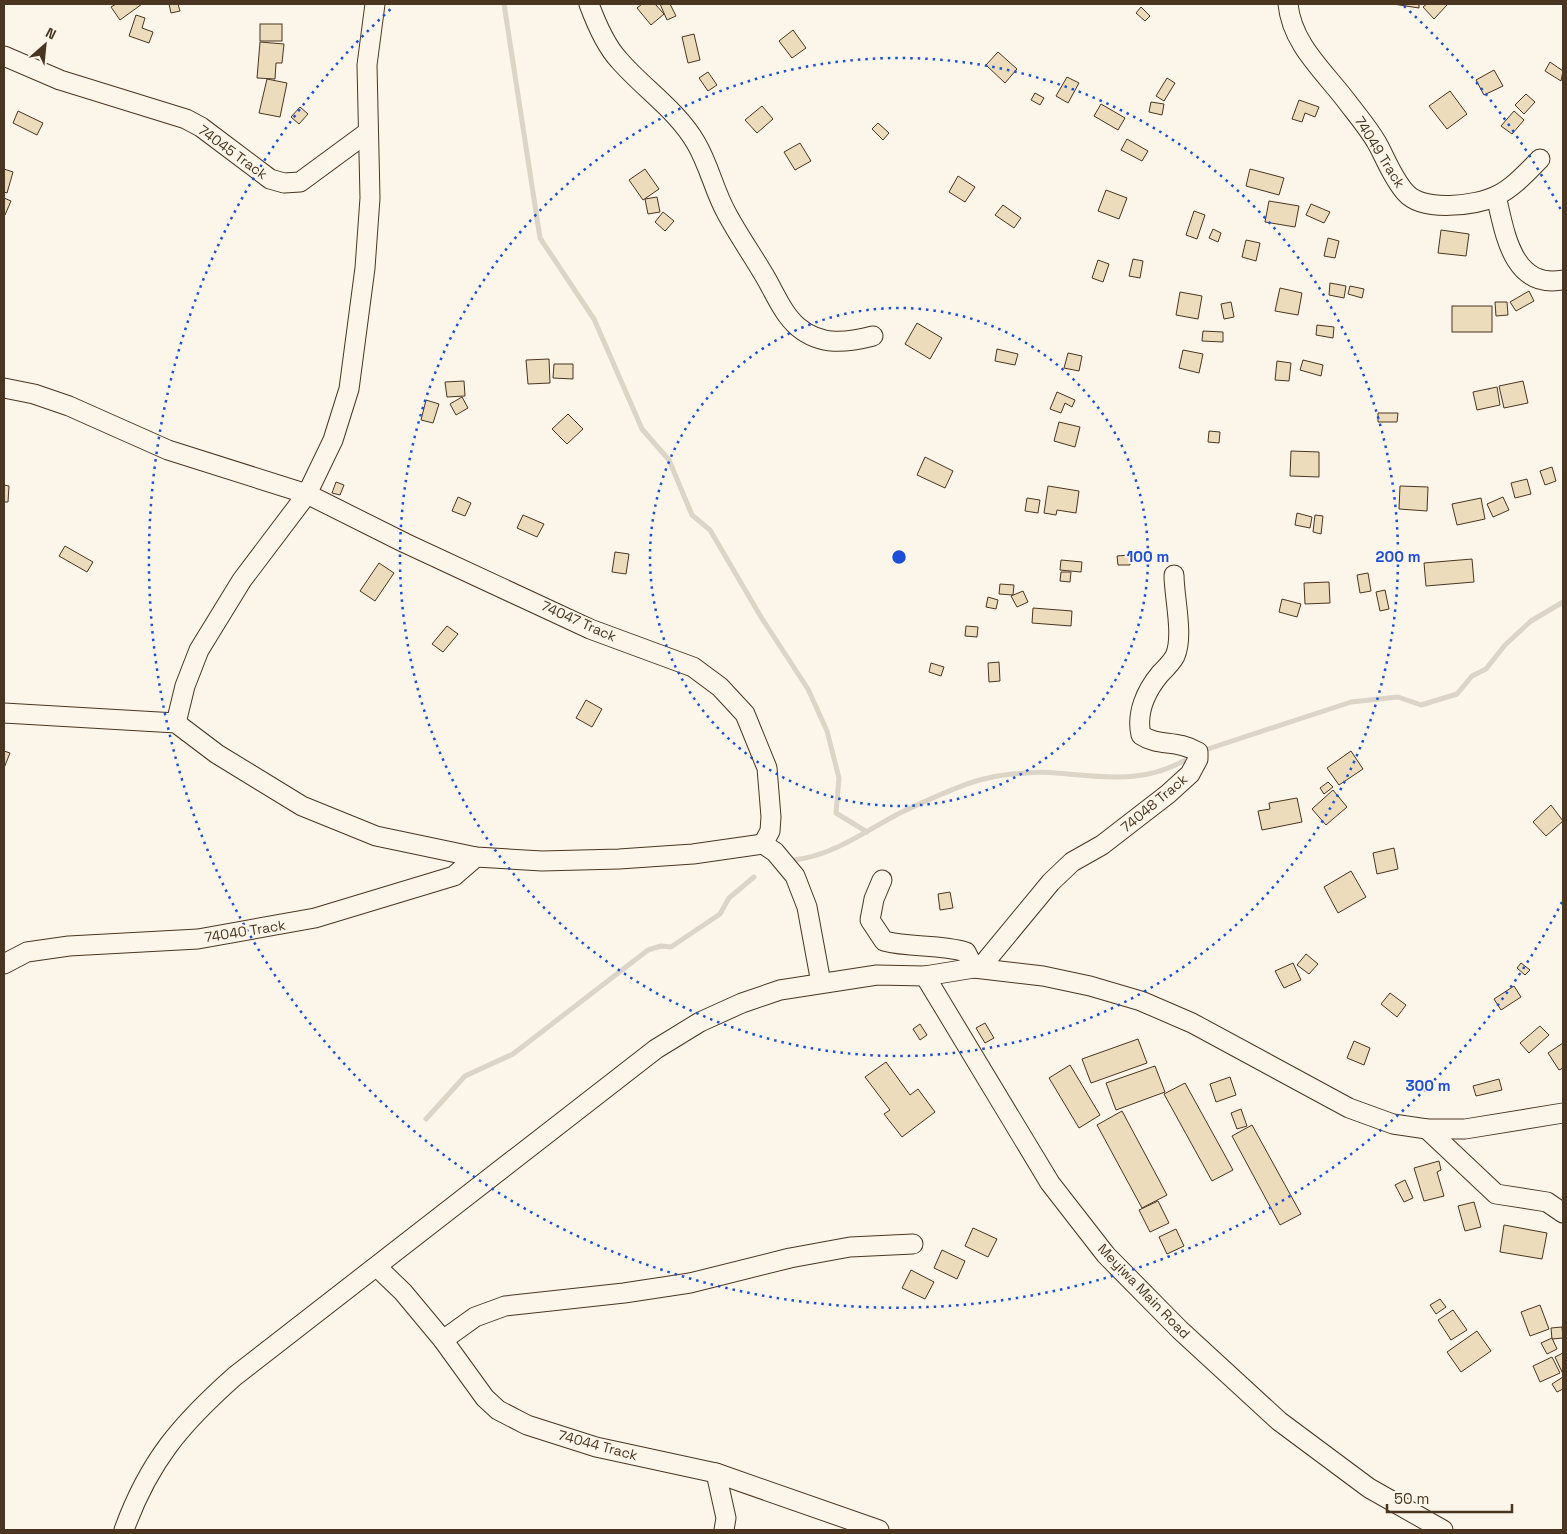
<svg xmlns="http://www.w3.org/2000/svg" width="1567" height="1534" viewBox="0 0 1567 1534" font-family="'Space Grotesk',sans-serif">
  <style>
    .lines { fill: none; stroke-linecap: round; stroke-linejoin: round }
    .stream { stroke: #dcd4c6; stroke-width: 5 }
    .building { fill: #ecdcbc; stroke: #4a3520 }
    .minor-casing { stroke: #4a3520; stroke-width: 21 }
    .minor { stroke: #fbf6e9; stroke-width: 19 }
    .ring { fill: none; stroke: #1d4ed8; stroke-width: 2.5; stroke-dasharray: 2.5 5 }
    .labels { text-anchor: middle; stroke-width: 4; stroke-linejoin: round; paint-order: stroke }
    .street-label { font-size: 14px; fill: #4a3520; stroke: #fbf6e9 }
    .centre { fill: #1d4ed8; stroke: #fbf6e9; stroke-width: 2.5 }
    .ring-label { font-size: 15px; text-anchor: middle; font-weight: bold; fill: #1d4ed8; stroke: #fbf6e9; stroke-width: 4; stroke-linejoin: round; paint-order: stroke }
  </style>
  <rect width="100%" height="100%" fill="#fbf6e9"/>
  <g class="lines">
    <!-- stream -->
    <g class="stream">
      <polyline points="504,4 540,238 594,319 642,429 669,460 692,515 710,530 761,617 808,689 827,731 839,778 836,813 867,832"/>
      <polyline points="1202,751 1351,702 1398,697 1421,705 1457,694 1472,676 1486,669 1505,645 1531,621 1563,602"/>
      <path d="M793 860C833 856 865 831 900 813 921 803 966 782 988 778 1006 774 1038 771 1056 773 1106 777 1147 785 1192 756"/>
      <polyline points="426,1119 465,1076 513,1054 648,950 661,946 671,947 720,914 729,898 754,877"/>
    </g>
  </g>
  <!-- building -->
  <g class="building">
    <polygon points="116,4 142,4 120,20 111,7"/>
    <polygon points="169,4 178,4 180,11 171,13"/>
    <polygon points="642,4 655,4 664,14 651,25 637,8"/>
    <polygon points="660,4 670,4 676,16 667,20"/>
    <polygon points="1393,4 1419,4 1419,8"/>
    <polygon points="1427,4 1446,4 1447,5 1434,19 1423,7"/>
    <polygon points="1141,7 1150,16 1145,21 1136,13"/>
    <polygon points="136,15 145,18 142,28 153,32 149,43 129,36"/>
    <rect x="260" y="24" width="22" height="17"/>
    <polygon points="793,30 806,48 792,58 779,41"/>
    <polygon points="694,34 700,60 688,63 682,37"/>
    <polygon points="260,42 284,44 282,63 276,63 275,79 257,78"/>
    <polygon points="998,52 1017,69 1005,83 986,65"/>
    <polygon points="1550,62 1563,71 1561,81 1545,71"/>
    <polygon points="1494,70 1503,86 1484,95 1476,80"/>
    <polygon points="708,72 717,85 708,91 699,78"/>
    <polygon points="1067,77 1079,83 1068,103 1056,96"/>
    <polygon points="1167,78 1175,83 1164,101 1156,96"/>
    <polygon points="267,79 287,83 280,117 259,113"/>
    <polygon points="1450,91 1467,114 1447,129 1429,106"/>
    <polygon points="1035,93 1044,98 1040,105 1031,100"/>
    <polygon points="1526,94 1535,102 1524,114 1515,105"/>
    <polygon points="1299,100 1319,107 1315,117 1305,113 1302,122 1292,119"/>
    <polygon points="1151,102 1164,104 1162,115 1149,112"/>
    <polygon points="1101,104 1125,118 1118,130 1094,116"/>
    <polygon points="762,106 773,119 757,133 745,120"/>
    <polygon points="300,107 308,114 299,124 291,117"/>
    <polygon points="18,111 43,123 37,135 13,123"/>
    <polygon points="1514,111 1524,120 1512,134 1501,126"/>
    <polygon points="878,123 889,133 883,140 872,129"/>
    <polygon points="1127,139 1148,151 1142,161 1121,150"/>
    <polygon points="800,143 811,161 795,170 784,152"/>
    <polygon points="4,169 13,172 7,193 4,192"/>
    <polygon points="645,169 659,189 643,200 629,180"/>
    <polygon points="1250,169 1284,178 1279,195 1246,186"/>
    <polygon points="958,176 975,187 965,202 949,192"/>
    <polygon points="1106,190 1127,198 1119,219 1098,211"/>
    <polygon points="657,197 660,212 648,214 645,199"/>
    <polygon points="4,198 11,201 5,215 4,215"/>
    <polygon points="1269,201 1299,206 1295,227 1265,222"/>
    <polygon points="1311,204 1330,212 1324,223 1306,215"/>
    <polygon points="1003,205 1021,218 1014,228 995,215"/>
    <polygon points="1194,211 1205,215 1197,239 1186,235"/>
    <polygon points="663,212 674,221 665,231 655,222"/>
    <polygon points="1213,229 1221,233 1218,242 1209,238"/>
    <polygon points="1441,230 1469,234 1466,256 1438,253"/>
    <polygon points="1328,238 1339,241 1335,258 1324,256"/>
    <polygon points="1246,240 1260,243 1256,261 1242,257"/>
    <polygon points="1133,259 1143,261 1140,278 1129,276"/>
    <polygon points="1098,260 1109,264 1103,282 1092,278"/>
    <polygon points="1330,283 1346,286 1344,298 1329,295"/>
    <polygon points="1350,286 1364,289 1362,298 1348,294"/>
    <polygon points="1280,288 1302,293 1298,315 1275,311"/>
    <polygon points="1529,291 1534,301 1516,311 1510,302"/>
    <polygon points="1180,292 1202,296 1198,319 1176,315"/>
    <polygon points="1231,302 1234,317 1224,319 1221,304"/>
    <polygon points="1495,302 1507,302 1508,315 1496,316"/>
    <rect x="1452" y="306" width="40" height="26"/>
    <polygon points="917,323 942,338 930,359 905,344"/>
    <polygon points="1317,325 1334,327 1333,338 1316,335"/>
    <polygon points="1203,331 1223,332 1223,342 1202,341"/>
    <polygon points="997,349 1018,354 1015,365 995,361"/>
    <polygon points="1183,350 1203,354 1199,373 1179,368"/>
    <polygon points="1068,353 1082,356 1079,371 1064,368"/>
    <polygon points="549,359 550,383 528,384 526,360"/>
    <polygon points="1303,360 1323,365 1321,376 1300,370"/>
    <polygon points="1277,361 1291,363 1289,381 1275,380"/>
    <polygon points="554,364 573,364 573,379 553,378"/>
    <polygon points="464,381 465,396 447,397 445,382"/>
    <polygon points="1523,381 1528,403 1504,408 1499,386"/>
    <polygon points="1497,387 1500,405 1477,410 1473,392"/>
    <polygon points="1057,392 1075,400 1072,407 1065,403 1061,413 1050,409"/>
    <polygon points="462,397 468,408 456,415 450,404"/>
    <polygon points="426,400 439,404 433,423 421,420"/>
    <polygon points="1378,413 1398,413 1397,422 1378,422"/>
    <polygon points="568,414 583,429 567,444 552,429"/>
    <polygon points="1059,422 1080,427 1075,447 1054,441"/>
    <polygon points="1209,431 1220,432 1219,443 1208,442"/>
    <polygon points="1291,451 1319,452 1319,477 1290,476"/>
    <polygon points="925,457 953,471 945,488 917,475"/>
    <polygon points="1552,467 1556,481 1545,485 1540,471"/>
    <polygon points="1527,479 1531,494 1515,498 1511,483"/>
    <polygon points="336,482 344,485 340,495 332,493"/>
    <polygon points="4,485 9,486 8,502 4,502"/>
    <polygon points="1048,486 1079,491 1076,513 1057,510 1056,515 1044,513"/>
    <polygon points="1400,486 1428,487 1427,511 1399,509"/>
    <polygon points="458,497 471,503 465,516 452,511"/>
    <polygon points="1503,497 1509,510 1493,517 1487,504"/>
    <polygon points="1027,498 1040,500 1038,513 1025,511"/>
    <polygon points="1481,498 1485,519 1457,525 1452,504"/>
    <polygon points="1297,513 1312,517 1310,528 1295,525"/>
    <polygon points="523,515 544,524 537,537 517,528"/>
    <polygon points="1315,515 1323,516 1321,534 1313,532"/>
    <polygon points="65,546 93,562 87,572 59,556"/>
    <polygon points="615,552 629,554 626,574 612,572"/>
    <polygon points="1130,555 1130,565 1118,565 1117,556"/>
    <polygon points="1472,559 1474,582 1426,586 1424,563"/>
    <polygon points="1061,560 1082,562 1081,572 1060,570"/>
    <polygon points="379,563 394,573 375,601 360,591"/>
    <polygon points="1061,572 1071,572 1070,582 1060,581"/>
    <polygon points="1368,573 1371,591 1360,593 1357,575"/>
    <polygon points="1329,582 1330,603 1305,604 1304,583"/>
    <polygon points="1000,584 1014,585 1013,595 999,594"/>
    <polygon points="1385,590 1389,609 1380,611 1376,592"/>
    <polygon points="1023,591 1028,602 1017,607 1011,596"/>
    <polygon points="988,597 998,600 996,609 986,607"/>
    <polygon points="1282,599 1301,604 1297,617 1279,612"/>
    <polygon points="1033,608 1072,611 1071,626 1032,623"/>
    <polygon points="447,626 458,634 443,652 432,644"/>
    <polygon points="966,626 978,627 977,637 965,636"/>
    <polygon points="999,662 1000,681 989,682 988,663"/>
    <polygon points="931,663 944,667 941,676 929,672"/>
    <polygon points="586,700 602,709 592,727 576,718"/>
    <polygon points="4,751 10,753 4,768"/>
    <polygon points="1351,751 1363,769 1339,785 1327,768"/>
    <polygon points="1328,782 1333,787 1324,794 1320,788"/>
    <polygon points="1333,790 1347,807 1326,825 1312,809"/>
    <polygon points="1297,798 1302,822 1262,830 1258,811 1270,809 1269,803"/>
    <polygon points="1551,805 1563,821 1546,836 1533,822"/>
    <polygon points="1394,848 1398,869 1377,874 1373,853"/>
    <polygon points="1351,871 1366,897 1338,913 1324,887"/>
    <polygon points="950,892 953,908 940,910 938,894"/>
    <polygon points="1306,954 1318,964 1309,974 1297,965"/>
    <polygon points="1293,963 1301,980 1284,988 1275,971"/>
    <polygon points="1521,963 1530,970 1525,975 1517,968"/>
    <polygon points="1514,986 1521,997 1501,1010 1494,999"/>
    <polygon points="1390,993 1406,1005 1397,1017 1381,1004"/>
    <polygon points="985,1023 994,1038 985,1043 976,1028"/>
    <polygon points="920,1024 927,1035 920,1040 913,1029"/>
    <polygon points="1540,1026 1549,1035 1529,1053 1520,1043"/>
    <polygon points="1138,1039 1147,1063 1091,1083 1082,1059"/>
    <polygon points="1354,1041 1370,1048 1364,1065 1347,1058"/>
    <polygon points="1563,1043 1563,1068 1559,1070 1548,1053"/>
    <polygon points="886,1062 910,1095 918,1089 935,1112 902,1137 884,1114 890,1110 865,1077"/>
    <polygon points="1070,1065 1100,1115 1079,1128 1049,1078"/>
    <polygon points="1155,1066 1165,1092 1116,1110 1106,1083"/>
    <polygon points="1230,1077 1236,1095 1216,1102 1210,1084"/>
    <polygon points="1499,1079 1502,1090 1476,1096 1473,1086"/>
    <polygon points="1185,1083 1233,1170 1212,1181 1164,1094"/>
    <polygon points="1241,1109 1247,1126 1237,1129 1231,1113"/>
    <polygon points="1122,1111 1167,1195 1142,1208 1097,1125"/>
    <polygon points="1252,1125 1301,1214 1280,1225 1232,1136"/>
    <polygon points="1439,1161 1441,1170 1437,1172 1444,1196 1424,1201 1414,1168"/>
    <polygon points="1405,1180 1413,1198 1404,1202 1395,1185"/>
    <polygon points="1158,1201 1169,1223 1150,1232 1139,1210"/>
    <polygon points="1474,1202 1481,1227 1465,1231 1458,1206"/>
    <polygon points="1504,1225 1547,1233 1542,1259 1500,1252"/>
    <polygon points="973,1228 997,1239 988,1257 965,1246"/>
    <polygon points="1176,1229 1184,1246 1167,1254 1159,1237"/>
    <polygon points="942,1250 965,1261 957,1279 934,1268"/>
    <polygon points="911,1270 934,1282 925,1299 902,1288"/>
    <polygon points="1440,1299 1446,1307 1436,1314 1430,1305"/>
    <polygon points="1540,1305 1549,1329 1530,1336 1521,1312"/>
    <polygon points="1453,1310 1467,1330 1451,1340 1438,1320"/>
    <polygon points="1562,1327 1563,1338 1552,1339 1551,1328"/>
    <polygon points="1477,1331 1491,1351 1461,1372 1447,1352"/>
    <polygon points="1552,1338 1557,1349 1547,1354 1541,1343"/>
    <polygon points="1563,1353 1563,1374 1555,1357"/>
    <polygon points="1552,1357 1560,1373 1540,1382 1533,1366"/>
    <polygon points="1563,1377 1563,1389 1557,1392 1552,1384"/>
  </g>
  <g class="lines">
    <!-- minor casing -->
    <g class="minor-casing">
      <g id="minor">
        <path d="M589 4C596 23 605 45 619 60 643 88 677 110 696 143 709 165 714 190 726 212 738 235 754 257 767 280 776 296 784 315 798 327 821 346 846 343 873 336"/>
        <path d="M1288 4C1292 45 1325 72 1348 103 1358 116 1369 129 1377 143 1386 159 1393 179 1406 193 1423 212 1475 206 1496 196 1513 188 1527 172 1540 159"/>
        <polyline points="4,56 60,80 186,119 201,127 270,179 284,183 300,182 368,132"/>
        <path d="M1496 196C1505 233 1512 289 1563 280"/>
        <polyline points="4,388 34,394 69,406 168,450 307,494 405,543 590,629 693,667 720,687 745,714 767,768 771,817 770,831 763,844"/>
        <polyline points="4,713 176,723 217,754 302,806 376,836 476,857 542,861 619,859 693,854 763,844 775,852 795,876 807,907 821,983"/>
        <polyline points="176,723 185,686 199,650 242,580 307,494 333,440 349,389 365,268 370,198 367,65 375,4"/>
        <path d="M882 880 874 899 870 920 884 941C911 948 939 944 966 952L974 968"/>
        <polyline points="4,964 27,952 69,946 198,939 315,918 454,876 476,857"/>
        <path d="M980 968 1051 882 1072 862 1102 845 1168 794 1190 774 1198 759V752C1176 739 1159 747 1141 735 1136 713 1146 691 1160 674 1165 669 1172 662 1175 656 1184 636 1174 597 1174 575"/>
        <polyline points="925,976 1050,1183 1106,1255 1180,1330 1279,1421 1369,1488 1443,1530"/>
        <polyline points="1427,1129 1496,1194 1547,1202 1563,1213"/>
        <polyline points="377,1267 403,1292 443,1340 485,1398 498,1410 527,1425 596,1447 716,1473 879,1530"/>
        <polyline points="443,1340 475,1317 505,1306 624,1293 690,1283 790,1258 850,1247 913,1244"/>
        <polyline points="716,1473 726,1518 724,1530"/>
        <path d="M124 1530C149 1461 181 1424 235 1376L656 1049 700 1022 742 1003 780 990 877 975 925 976 974 968 1043 976 1090 986 1141 1001 1192 1023 1349 1108 1393 1124 1427 1129H1465L1563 1113"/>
      </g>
    </g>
    <!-- minor -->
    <use href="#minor" class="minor"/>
  </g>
  <!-- distance rings -->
  <g class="ring">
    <circle cx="899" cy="557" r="249"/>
    <circle cx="899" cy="557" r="499"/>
    <path d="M1562 902A748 748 0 1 1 394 6M1404 6A748 748 0 0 1 1562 212"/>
  </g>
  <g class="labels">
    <!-- street labels -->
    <g class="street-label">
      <text transform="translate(233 152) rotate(36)" y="5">74045 Track</text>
      <text transform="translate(1380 152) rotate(58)" y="5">74049 Track</text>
      <text transform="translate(579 621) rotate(24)" y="5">74047 Track</text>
      <text transform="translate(1154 803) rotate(-40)" y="5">74048 Track</text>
      <text transform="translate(245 931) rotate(-9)" y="5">74040 Track</text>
      <text transform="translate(1144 1291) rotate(46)" y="5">Meyiwa Main Road</text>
      <text transform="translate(598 1445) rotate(15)" y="5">74044 Track</text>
    </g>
  </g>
  <circle cx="899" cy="557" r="8" class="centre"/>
  <g class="ring-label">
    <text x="1148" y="562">100 m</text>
    <text x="1398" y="562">200 m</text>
    <text x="1428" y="1091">300 m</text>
  </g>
  <!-- border -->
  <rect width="1567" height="1534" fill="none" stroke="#4a3520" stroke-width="10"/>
  <!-- north arrow -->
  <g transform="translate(45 45) rotate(27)" stroke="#fbf6e9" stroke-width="4" paint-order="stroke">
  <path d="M0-4L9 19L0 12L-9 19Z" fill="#4a3520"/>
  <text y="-8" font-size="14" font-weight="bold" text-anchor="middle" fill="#4a3520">N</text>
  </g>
  <!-- scale -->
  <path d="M1387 1504v8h125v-8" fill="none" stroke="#4a3520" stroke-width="2.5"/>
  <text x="1394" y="1504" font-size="15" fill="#4a3520" stroke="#fbf6e9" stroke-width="4" paint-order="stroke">50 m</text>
</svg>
